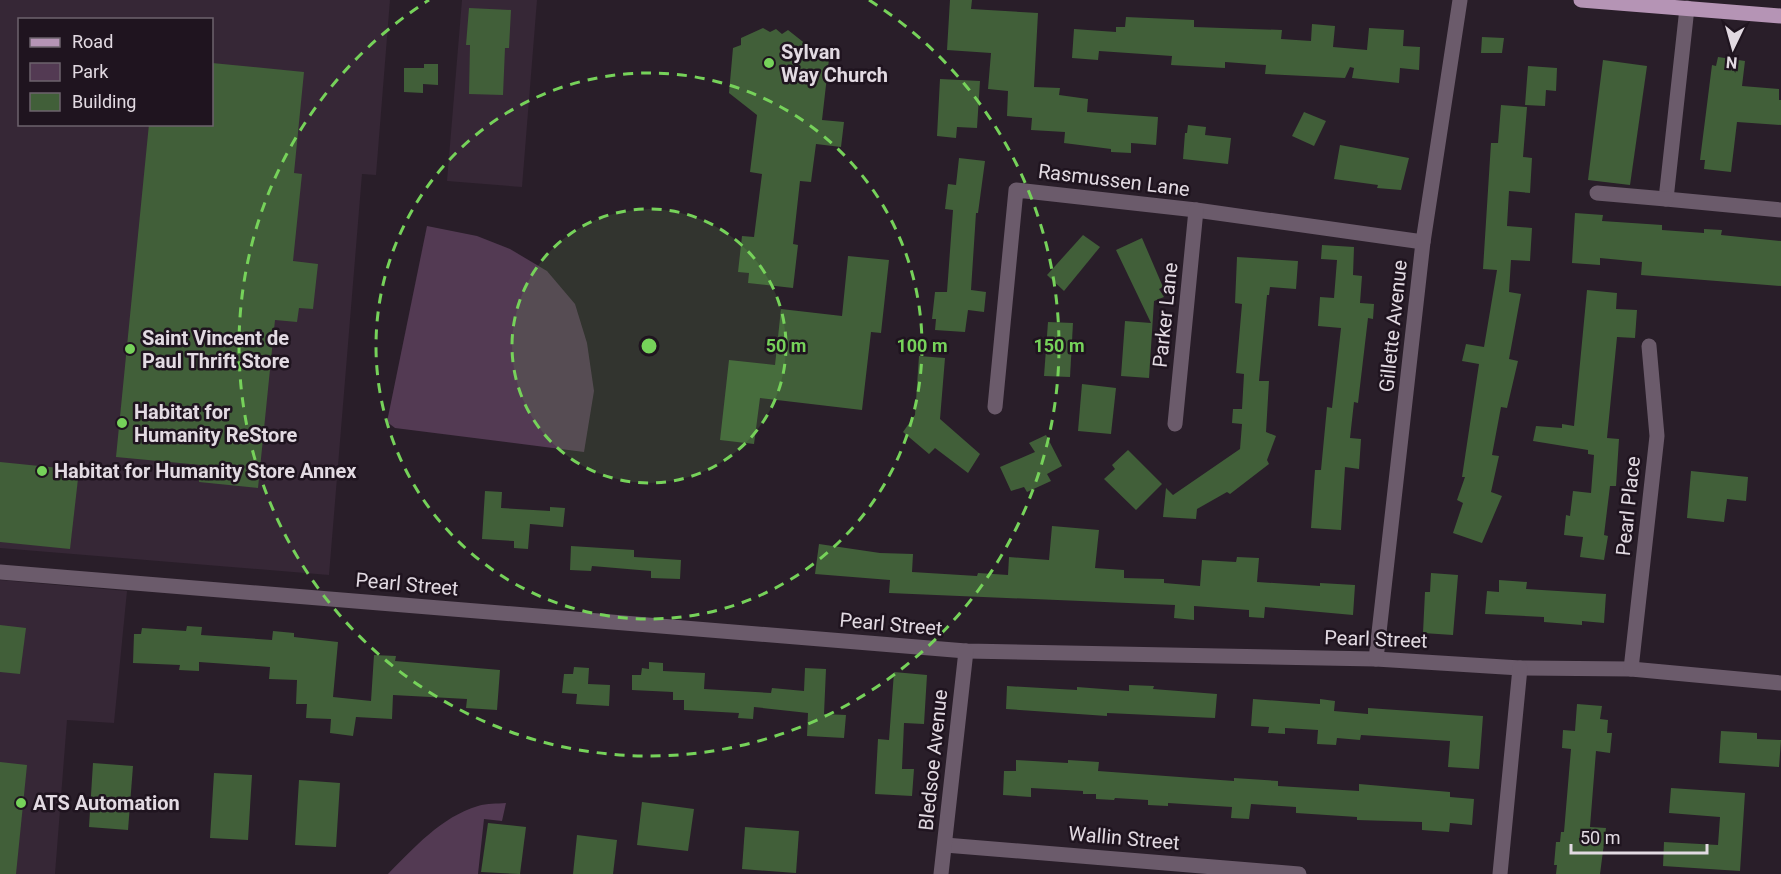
<svg xmlns="http://www.w3.org/2000/svg" width="1781" height="874" viewBox="0 0 1781 874" font-family="Roboto,sans-serif">
  <style>
    .built { fill: #362736; fill-rule: evenodd }
    .green { fill: #533a53 }
    .building { fill: #415f39 }
    .lines { fill: none; stroke-linecap: round; stroke-linejoin: round }
    .minor { stroke: #6b5b6b; stroke-width: 15 }
    .major { stroke: #b594b5; stroke-width: 15 }
    .ring { fill: none; stroke: #76d25a; stroke-width: 3; stroke-dasharray: 10 8 }
    .poi-dot { fill: #76d25a; stroke: #1f141f; stroke-width: 2 }
    .labels { text-anchor: middle; stroke-width: 5; stroke-linejoin: round; paint-order: stroke }
    .poi-label { font-size: 20px; font-weight: bold; fill: #e2dae2; stroke: #1f141f; text-anchor: start }
    .street-label { font-size: 20px; fill: #e2dae2; stroke: #1f141f }
    .centre { fill: #76d25a; stroke: #1f141f; stroke-width: 3 }
    .ring-label { font-size: 18px; text-anchor: middle; font-weight: bold; fill: #76d25a; stroke: #1f141f; stroke-width: 5; stroke-linejoin: round; paint-order: stroke }
  </style>
  <rect width="100%" height="100%" fill="#291e29"/>
  <!-- built -->
  <g class="built">
    <path d="M0 0H390L376 175 362 174 329 575 0 548ZM20 20H212V124H20Z"/>
    <polygon points="462,0 537,0 522,187 447,181"/>
    <polygon points="0,580 127,591 114,723 67,720 55,874 0,874"/>
  </g>
  <!-- green -->
  <g class="green">
    <polygon points="427,226 477,236 510,249 547,271 575,304 587,343 594,391 584,452 395,428 387,422"/>
    <path d="M506 803 502 821 484 819 478 874H388C414 848 441 817 478 806 487 803 497 804 506 803Z"/>
  </g>
  <!-- building -->
  <g class="building">
    <polygon points="950,0 972,0 971,9 1038,13 1034,87 1060,88 1059,95 1088,99 1087,112 1158,117 1156,145 1131,143 1131,153 1111,152 1111,149 1064,143 1065,132 1031,130 1032,118 1007,116 1008,91 988,89 991,53 947,50"/>
    <polygon points="469,8 511,10 509,48 505,48 503,95 469,94 470,45 466,45"/>
    <polygon points="1126,17 1194,20 1194,27 1282,30 1281,39 1311,41 1312,24 1335,26 1333,47 1367,50 1369,28 1404,30 1403,46 1420,47 1419,70 1400,68 1399,83 1352,78 1354,68 1350,67 1345,78 1265,74 1266,65 1225,62 1225,68 1171,65 1172,56 1099,51 1098,60 1072,58 1074,29 1116,32 1116,27 1125,27"/>
    <polygon points="763,28 770,32 776,29 782,34 788,30 807,45 805,57 829,59 822,120 844,122 841,147 816,144 811,182 800,181 793,244 798,245 793,288 748,283 749,273 738,272 742,236 754,237 762,174 750,172 757,115 729,93 733,48 741,45 741,38"/>
    <polygon points="1482,37 1504,38 1502,53 1481,53"/>
    <polygon points="1718,57 1745,61 1742,86 1779,89 1779,100 1781,100 1781,125 1737,122 1731,172 1704,169 1705,160 1700,160 1712,65 1716,66"/>
    <polygon points="1603,60 1647,66 1630,185 1588,180"/>
    <polygon points="212,63 304,72 294,173 302,174 293,261 318,264 313,309 299,308 297,322 275,320 258,488 199,482 201,465 116,457 149,124 212,124"/>
    <polygon points="424,64 438,64 438,85 423,84 423,93 404,92 404,68 424,68"/>
    <polygon points="1528,66 1557,68 1556,91 1546,90 1545,106 1525,105"/>
    <polygon points="940,79 980,81 977,128 957,127 956,138 937,136"/>
    <polygon points="1501,105 1527,107 1523,157 1532,158 1530,193 1509,191 1507,226 1532,228 1530,261 1511,260 1509,292 1521,294 1509,359 1518,361 1507,408 1501,407 1492,455 1499,456 1491,492 1502,496 1482,543 1453,533 1463,503 1457,500 1465,477 1462,477 1479,364 1462,361 1466,344 1484,347 1497,270 1483,269 1491,143 1498,143"/>
    <polygon points="1304,112 1326,121 1314,146 1292,136"/>
    <polygon points="1188,125 1206,127 1205,135 1231,138 1228,164 1183,159 1185,133 1187,133"/>
    <polygon points="1340,145 1409,158 1401,190 1377,188 1378,185 1334,179"/>
    <polygon points="959,158 985,161 978,213 976,213 971,290 986,292 984,312 968,310 965,332 935,330 936,319 932,319 935,292 947,292 953,210 945,209 948,184 956,185"/>
    <polygon points="1575,213 1603,215 1602,221 1662,225 1662,230 1704,233 1704,229 1722,230 1721,235 1781,241 1781,286 1641,275 1642,262 1600,258 1600,265 1572,263"/>
    <polygon points="1083,235 1100,247 1064,291 1047,275"/>
    <polygon points="1142,238 1163,287 1159,289 1164,297 1154,301 1149,378 1121,376 1125,321 1151,323 1116,250"/>
    <polygon points="1322,245 1354,247 1353,275 1362,276 1360,303 1374,304 1373,319 1368,318 1358,403 1354,402 1350,438 1361,439 1359,469 1345,467 1341,530 1311,528 1315,470 1321,470 1327,407 1332,408 1341,328 1318,326 1320,297 1334,298 1337,260 1321,259"/>
    <polygon points="848,256 889,260 881,333 871,332 862,410 760,398 754,444 720,440 729,360 775,365 781,309 842,316"/>
    <polygon points="1237,257 1298,261 1296,289 1270,287 1269,295 1267,295 1259,381 1269,381 1266,432 1276,436 1267,460 1269,464 1230,494 1227,492 1197,509 1196,519 1163,517 1166,488 1173,495 1240,449 1242,424 1232,423 1233,409 1242,409 1244,374 1236,373 1242,304 1235,303"/>
    <polygon points="1587,290 1617,293 1616,309 1637,310 1635,338 1617,337 1607,438 1619,439 1616,486 1610,486 1604,535 1608,536 1604,560 1580,557 1583,537 1564,535 1566,515 1570,516 1573,491 1591,493 1594,455 1588,454 1588,450 1533,441 1536,426 1562,428 1562,424 1574,426"/>
    <polygon points="1048,322 1073,323 1070,377 1044,376"/>
    <polygon points="919,356 945,358 940,419 980,454 968,473 935,448 929,454 903,432 915,415"/>
    <polygon points="1082,384 1116,388 1111,434 1078,431"/>
    <polygon points="1046,435 1062,466 1047,474 1051,481 1027,492 1024,487 1011,491 1000,467 1035,452 1029,443"/>
    <polygon points="1128,450 1162,484 1136,510 1104,479 1115,469 1112,465"/>
    <polygon points="0,462 79,470 70,549 0,542"/>
    <polygon points="1691,471 1748,477 1746,501 1727,499 1724,522 1687,518"/>
    <polygon points="485,491 502,492 501,508 550,511 550,507 565,508 563,527 530,524 528,549 514,548 514,541 482,539"/>
    <polygon points="1052,526 1099,530 1095,568 1124,570 1124,578 1164,579 1164,583 1200,586 1202,560 1236,562 1237,557 1259,558 1257,582 1320,586 1320,583 1355,585 1353,615 1265,607 1264,618 1249,617 1249,610 1194,606 1194,620 1174,618 1175,605 889,593 890,580 815,574 819,544 880,553 913,554 912,572 977,576 978,573 1008,575 1009,557 1049,560"/>
    <polygon points="571,546 634,550 634,557 681,560 680,579 651,578 651,571 592,566 591,571 570,570"/>
    <polygon points="1431,573 1458,575 1453,635 1423,633 1425,592 1430,592"/>
    <polygon points="1499,580 1527,582 1526,589 1606,594 1604,623 1582,621 1582,625 1544,622 1544,617 1485,614 1487,591 1499,592"/>
    <polygon points="0,625 26,628 20,674 0,672"/>
    <polygon points="187,626 202,627 201,635 272,640 273,631 294,633 294,637 338,642 333,697 371,701 374,655 396,656 395,661 500,670 497,710 466,708 467,699 393,695 392,719 356,717 353,736 330,733 331,719 306,718 307,704 296,704 297,680 269,679 270,667 199,662 199,671 179,670 180,665 133,663 134,634 141,634 142,628 186,631"/>
    <polygon points="649,662 663,663 663,671 705,673 704,689 771,693 772,688 804,691 805,668 826,669 824,714 846,715 844,738 807,736 808,713 754,707 753,719 738,718 739,713 684,710 684,700 673,700 673,692 632,690 632,675 641,675 642,668 649,669"/>
    <polygon points="574,667 589,668 588,684 610,685 609,706 576,704 577,694 562,693 564,674 573,674"/>
    <polygon points="894,672 927,675 924,724 904,723 902,769 914,769 912,796 875,794 878,739 889,740"/>
    <polygon points="1129,685 1154,686 1153,689 1217,694 1215,718 1107,713 1107,716 1006,709 1007,686 1077,690 1077,687 1129,691"/>
    <polygon points="1253,699 1320,704 1320,699 1335,701 1334,711 1368,714 1368,708 1483,716 1479,769 1448,767 1450,741 1361,735 1360,740 1337,738 1336,745 1317,744 1318,730 1285,728 1285,734 1268,733 1269,727 1251,726"/>
    <polygon points="1577,704 1602,706 1600,719 1608,720 1607,733 1612,733 1610,753 1596,751 1590,827 1606,828 1600,874 1556,874 1557,865 1554,865 1556,842 1560,842 1561,832 1564,832 1571,749 1562,748 1563,730 1575,731"/>
    <polygon points="1721,731 1757,733 1757,739 1781,740 1779,767 1719,763"/>
    <polygon points="1016,760 1068,763 1068,760 1099,762 1098,771 1234,781 1234,778 1278,781 1278,786 1359,791 1359,784 1450,792 1450,797 1474,799 1472,825 1450,823 1449,832 1422,830 1422,822 1357,820 1357,817 1296,813 1296,807 1251,804 1249,819 1231,818 1232,807 1168,803 1168,806 1148,805 1148,800 1115,798 1114,800 1096,799 1096,794 1083,794 1083,791 1031,788 1031,797 1003,795 1004,771 1016,771"/>
    <polygon points="0,762 27,765 16,874 0,874"/>
    <polygon points="93,763 133,766 128,830 89,827"/>
    <polygon points="214,773 252,775 248,840 210,838"/>
    <polygon points="299,780 340,783 336,847 295,845"/>
    <polygon points="1671,788 1745,793 1740,871 1663,866 1664,842 1718,845 1720,817 1669,813"/>
    <polygon points="642,802 694,809 688,851 637,845"/>
    <polygon points="488,823 526,827 520,874 481,872"/>
    <polygon points="745,827 799,831 796,873 742,869"/>
    <polygon points="577,835 617,840 613,874 573,874"/>
  </g>
  <g class="lines">
    <!-- minor -->
    <g class="minor">
      <polyline points="1687,8 1666,199 1781,210"/>
      <polyline points="1597,193 1666,199"/>
      <polyline points="995,407 1016,190 1196,210 1423,242"/>
      <polyline points="1175,424 1196,210"/>
      <polyline points="0,572 966,651 1376,659 1520,668 1631,669 1781,683"/>
      <polyline points="1376,659 1423,242 1460,0"/>
      <polyline points="1631,669 1657,436 1649,346"/>
      <polyline points="945,845 1299,874"/>
      <polyline points="941,874 966,651"/>
      <polyline points="1500,874 1520,668"/>
    </g>
    <!-- major -->
    <polyline class="major" points="1581,0 1781,16"/>
  </g>
  <!-- distance rings -->
  <circle cx="649" cy="346" r="137" fill="#76d25a" fill-opacity=".12"/>
  <g class="ring">
    <circle cx="649" cy="346" r="137"/>
    <circle cx="649" cy="346" r="273"/>
    <path d="M869 0A410 410 0 1 1 429 0"/>
  </g>
  <!-- markers -->
  <g class="poi-dot">
    <circle cx="769" cy="63" r="6"/>
    <circle cx="130" cy="349" r="6"/>
    <circle cx="122" cy="423" r="6"/>
    <circle cx="42" cy="471" r="6"/>
    <circle cx="21" cy="803" r="6"/>
  </g>
  <g class="labels">
    <!-- poi labels -->
    <g class="poi-label">
      <text x="781" y="59">Sylvan<tspan x="781" dy="23">Way Church</tspan></text>
      <text x="142" y="345">Saint Vincent de<tspan x="142" dy="23">Paul Thrift Store</tspan></text>
      <text x="134" y="419">Habitat for<tspan x="134" dy="23">Humanity ReStore</tspan></text>
      <text x="54" y="478">Habitat for Humanity Store Annex</text>
      <text x="33" y="810">ATS Automation</text>
    </g>
    <!-- street labels -->
    <g class="street-label">
      <text transform="translate(1114 180) rotate(7)" y="7">Rasmussen Lane</text>
      <text transform="translate(1165 315) rotate(-84)" y="7">Parker Lane</text>
      <text transform="translate(1393 326) rotate(-84)" y="7">Gillette Avenue</text>
      <text transform="translate(1628 506) rotate(-84)" y="7">Pearl Place</text>
      <text transform="translate(407 584) rotate(5)" y="7">Pearl Street</text>
      <text transform="translate(891 624) rotate(5)" y="7">Pearl Street</text>
      <text transform="translate(1376 639) rotate(2)" y="7">Pearl Street</text>
      <text transform="translate(933 760) rotate(-84)" y="7">Bledsoe Avenue</text>
      <text transform="translate(1124 838) rotate(5)" y="7">Wallin Street</text>
    </g>
  </g>
  <circle cx="649" cy="346" r="9" class="centre"/>
  <g class="ring-label">
    <text x="786" y="352">50 m</text>
    <text x="922" y="352">100 m</text>
    <text x="1059" y="352">150 m</text>
  </g>
  <!-- legend -->
  <rect x="18" y="18" width="195" height="108" fill="#1f141f" stroke="#6d636d" stroke-width="1.5"/>
  <rect x="30" y="38" width="30" height="9" fill="#b594b5" stroke="#6d636d" stroke-width="1.5"/>
  <text x="72" y="48" font-size="18" fill="#e2dae2">Road</text>
  <rect x="30" y="63" width="30" height="18" fill="#533a53" stroke="#6d636d" stroke-width="1.5"/>
  <text x="72" y="78" font-size="18" fill="#e2dae2">Park</text>
  <rect x="30" y="93" width="30" height="18" fill="#415f39" stroke="#6d636d" stroke-width="1.5"/>
  <text x="72" y="108" font-size="18" fill="#e2dae2">Building</text>
  <!-- north arrow -->
  <g transform="translate(1733 48) rotate(185)" stroke="#1f141f" stroke-width="4.5" paint-order="stroke">
  <path d="M0-4.5L10 22L0 15L-10 22Z" fill="#e2dae2"/>
  <text y="-9" font-size="16" font-weight="bold" text-anchor="middle" fill="#e2dae2">N</text>
  </g>
  <!-- scale -->
  <path d="M1571 844v9h136v-9" fill="none" stroke="#e2dae2" stroke-width="3"/>
  <text x="1580" y="844" font-size="18" fill="#e2dae2" stroke="#1f141f" stroke-width="4.5" paint-order="stroke">50 m</text>
</svg>
